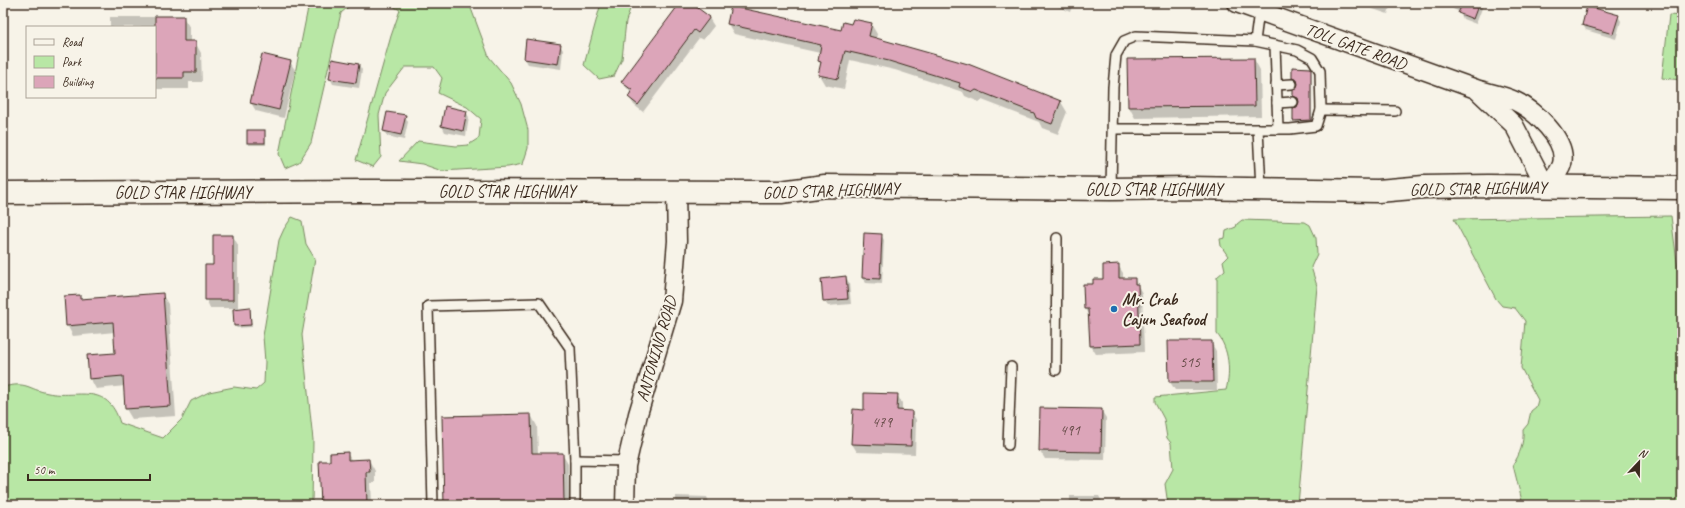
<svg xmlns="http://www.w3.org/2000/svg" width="1685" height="508" viewBox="0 0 1685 508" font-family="Caveat,sans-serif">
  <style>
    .green { fill: #b8e7a5; stroke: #7a8862 }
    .shadow { fill: #0003 }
    .building { fill: #dca5b9; stroke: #3b2a1e }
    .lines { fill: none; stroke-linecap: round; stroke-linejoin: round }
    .lane-casing { stroke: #3b2a1e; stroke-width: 12 }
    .street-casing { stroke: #3b2a1e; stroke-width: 21 }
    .secondary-casing { stroke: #3b2a1e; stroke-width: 25 }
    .lane { stroke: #f7f3e8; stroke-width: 9 }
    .street { stroke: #f7f3e8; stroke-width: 18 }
    .secondary { stroke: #f7f3e8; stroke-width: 22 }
    .poi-dot { fill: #1f6fb2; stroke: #f7f3e8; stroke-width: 1.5 }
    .labels { text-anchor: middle; stroke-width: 4; stroke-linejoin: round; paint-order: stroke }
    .number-label { font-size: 15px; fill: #634945 }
    .street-label { font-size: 17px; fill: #3b2a1e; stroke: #f7f3e8 }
    .poi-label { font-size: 17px; font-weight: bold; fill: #3b2a1e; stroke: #f7f3e8; text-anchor: start }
  </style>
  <rect width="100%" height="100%" fill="#f7f3e8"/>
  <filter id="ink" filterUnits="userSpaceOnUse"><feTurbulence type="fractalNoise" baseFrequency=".025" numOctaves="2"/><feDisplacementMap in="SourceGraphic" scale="8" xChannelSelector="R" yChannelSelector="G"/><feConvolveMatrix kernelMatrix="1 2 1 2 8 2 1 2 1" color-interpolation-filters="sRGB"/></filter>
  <g filter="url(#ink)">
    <!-- green -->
    <g class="green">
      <polygon points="309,3 353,3 341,13 311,143 299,162 285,168 279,154"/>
      <polygon points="387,3 469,3 489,57 511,83 521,104 528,130 528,148 523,164 508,167 442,171 422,164 399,161 418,141 456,146 468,145 479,138 481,119 467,107 438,93 442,78 434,67 405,67 385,93 379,115 381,157 373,167 356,160 391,36 400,10"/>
      <polygon points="601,3 632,3 626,21 622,59 614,76 599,79 584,65"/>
      <polygon points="1663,3 1682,3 1682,10"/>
      <polygon points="1669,15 1682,16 1682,80 1662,78"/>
      <path d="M1671 216 1682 300V505H1523L1513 465C1520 454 1524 443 1523 430L1528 424 1531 411 1536 407 1538 400 1521 368 1525 321 1515 308 1502 306 1496 299 1454 219Z"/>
      <path d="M292 217 302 221 306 244 315 259 302 335 313 440 312 505H3V387C28 381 27 389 48 393 78 399 107 381 120 423L163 438 182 419 191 401 209 392 234 387 256 390 264 383 265 362 263 336 279 240 284 229Z"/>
      <path d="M1242 220 1305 222 1310 225 1316 238 1317 254 1311 267 1317 286 1298 505H1168L1165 484 1173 469 1171 443 1167 438 1164 419 1155 402V397L1226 390C1231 372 1229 348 1217 334V277L1225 270 1223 261 1228 256 1221 246 1220 239 1225 238 1226 231 1236 227 1237 224Z"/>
    </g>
    <!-- shadow -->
    <g class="shadow">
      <polygon points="681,3 689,3 709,18 714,26 703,40 699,38 643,112 634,105 629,97 631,93 622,82"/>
      <polygon points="1051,3 1073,3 1070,12"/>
      <polygon points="1355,3 1391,3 1388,14"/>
      <polygon points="1450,3 1484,3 1476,24 1463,19 1460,12 1453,9"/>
      <polygon points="1618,16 1621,21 1616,39 1586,30 1583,25"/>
      <polygon points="110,17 183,17 190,28 190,42 195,42 201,53 202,82 189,82 189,89 155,89 155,27 110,27"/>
      <polygon points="728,24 842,31 852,25 871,24 877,34 876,39 967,65 1061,102 1067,112 1058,134 1042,128 1039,122 982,100 979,102 965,96 963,92 895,70 850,60 844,89 825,85 819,75 821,65 819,61 820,53 734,34"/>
      <polygon points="3,35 7,42 8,83 3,83"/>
      <polygon points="560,45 563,50 561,69 528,64 525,59"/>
      <polygon points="1254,59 1260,70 1261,116 1135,118 1129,107"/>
      <polygon points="290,62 295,70 284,118 256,111 251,103"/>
      <polygon points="359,65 362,70 359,88 333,84 330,78"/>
      <polygon points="1311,69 1312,123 1296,124 1294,109 1297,108 1299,100 1294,96 1299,84 1293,78"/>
      <polygon points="466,112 469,117 466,136 445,132 442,126"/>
      <polygon points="405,116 408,122 404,140 387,136 384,131"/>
      <polygon points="265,131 266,145 249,145 248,142"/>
      <polygon points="881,235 884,240 882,284 866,283 863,278"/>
      <polygon points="233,236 238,245 238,308 210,308 206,299 214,266"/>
      <polygon points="1118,265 1123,273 1123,279 1134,279 1142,293 1144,352 1096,354 1091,346 1090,317 1085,309 1094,285 1104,280"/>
      <polygon points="846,277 849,283 851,304 828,306 824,301"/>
      <polygon points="162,294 168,304 176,416 132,419 126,409 125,386 96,389 90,378 116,354 115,332 73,336 67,325 79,296 81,300"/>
      <polygon points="250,308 252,327 237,328 235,326"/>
      <polygon points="1211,342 1216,351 1217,390 1175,390 1170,382"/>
      <polygon points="897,395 902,403 902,411 912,412 916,420 915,454 857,452 852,444 865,411"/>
      <polygon points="1101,410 1106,418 1105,460 1045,459 1040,451"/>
      <polygon points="531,415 537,426 538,454 562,454 568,464 569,505 445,505"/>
      <polygon points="347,453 352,461 369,460 375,471 375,483 371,483 372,505 322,505 331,462"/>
      <polygon points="675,496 707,497 710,505 675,505"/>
      <polygon points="1070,496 1099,496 1104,505 1070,505"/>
    </g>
    <!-- building -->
    <g class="building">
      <polygon points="680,3 691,3 710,17 698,33 694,30 638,105 628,97 632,90 621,82"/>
      <polygon points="1463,3 1479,3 1473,19 1458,13"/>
      <polygon points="731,6 841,30 843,22 851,24 853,19 872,23 869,36 968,64 1061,101 1052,124 1036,118 1034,113 976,90 973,92 959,87 960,83 889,61 845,51 838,79 818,75 821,62 818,61 821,45 727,24"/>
      <polygon points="1587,6 1619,15 1613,34 1582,25"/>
      <polygon points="155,16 184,16 184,41 196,41 196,72 184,72 184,78 155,78"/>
      <polygon points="526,39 561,44 558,64 524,59"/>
      <polygon points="262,54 291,61 279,110 250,103"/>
      <polygon points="1254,58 1255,106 1128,107 1127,59"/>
      <polygon points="332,59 359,64 356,83 329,79"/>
      <polygon points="1292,67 1311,68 1311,120 1293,121 1293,108 1297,107 1299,102 1298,98 1293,96 1293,90 1296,89 1298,84 1297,80 1292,78"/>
      <polygon points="445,106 467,111 463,131 441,126"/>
      <polygon points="387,112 406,115 401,135 383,131"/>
      <rect x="247" y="130" width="18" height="13"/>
      <polygon points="864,233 882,234 880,279 862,278"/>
      <polygon points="213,235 233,235 233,300 205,300 205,265 213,265"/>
      <polygon points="1119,264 1119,278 1135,278 1135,284 1138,284 1140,344 1090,346 1088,309 1084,309 1083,284 1093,284 1093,279 1103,279 1103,265"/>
      <polygon points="846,276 848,299 823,301 821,279"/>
      <polygon points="163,293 171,406 125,409 123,376 89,379 87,355 115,353 113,322 66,326 64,296 80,295 80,299"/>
      <polygon points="250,307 251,325 234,326 233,309"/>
      <polygon points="1168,341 1212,341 1213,382 1169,382"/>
      <polygon points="864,393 898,394 897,410 912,411 911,446 851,444 853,409 864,410"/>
      <polygon points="1040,408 1102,409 1101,452 1039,451"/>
      <polygon points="531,414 532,453 563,453 564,502 534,503 534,505 444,505 442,416"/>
      <polygon points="348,452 348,460 369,459 370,472 366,472 367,505 321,505 319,461 330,461 330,453"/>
    </g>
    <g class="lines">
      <!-- lane casing -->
      <g class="lane-casing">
        <g id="lane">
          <polyline points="1275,45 1278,129"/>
          <polyline points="1276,85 1292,84"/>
          <polyline points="1277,103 1293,102"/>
          <polyline points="1321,110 1395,111"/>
          <polyline points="1114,129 1290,129 1316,126 1321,110 1320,71 1312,58 1297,50 1255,41 1259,11"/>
          <polyline points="1258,129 1261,189"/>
          <polyline points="1111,189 1113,87 1116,55 1124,41 1136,36 1255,41"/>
          <polyline points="1056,370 1057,238"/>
          <polyline points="1008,445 1011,367"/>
          <polyline points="433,505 428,306 539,303 570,348 575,460"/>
          <polyline points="575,505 575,460 627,461"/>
        </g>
      </g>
      <!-- street casing -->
      <g class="street-casing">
        <g id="street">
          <path d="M1237 3 1476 89C1488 93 1503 95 1515 101 1534 110 1568 140 1562 164 1560 172 1551 181 1546 187L1514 125 1476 89"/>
          <polyline points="625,505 626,466 638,414 672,301 677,241 676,192"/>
        </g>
      </g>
      <!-- secondary casing -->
      <g class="secondary-casing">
        <polyline id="secondary" points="3,193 364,191 781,192 825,186 1111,189 1190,188 1378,191 1424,187 1488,186 1682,188"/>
      </g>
      <!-- lane -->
      <use href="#lane" class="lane"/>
      <!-- street -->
      <use href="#street" class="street"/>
      <!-- secondary -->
      <use href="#secondary" class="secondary"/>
    </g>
  </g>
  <!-- markers -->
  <circle class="poi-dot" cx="1114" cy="309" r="4"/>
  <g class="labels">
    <!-- number labels -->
    <g class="number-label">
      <text x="1190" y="367">515</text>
      <text x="882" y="427">479</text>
      <text x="1070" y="435">491</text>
    </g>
    <!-- street labels -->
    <g class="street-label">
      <text transform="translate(1356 46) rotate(20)" y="6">TOLL GATE ROAD</text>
      <text transform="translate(1478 188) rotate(-1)" y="6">GOLD STAR HIGHWAY</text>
      <text x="1154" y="195">GOLD STAR HIGHWAY</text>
      <text transform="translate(831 190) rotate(-2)" y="6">GOLD STAR HIGHWAY</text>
      <text x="507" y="197">GOLD STAR HIGHWAY</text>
      <text x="183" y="198">GOLD STAR HIGHWAY</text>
      <text transform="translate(656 349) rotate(-74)" y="6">ANTONINO ROAD</text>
    </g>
    <!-- poi labels -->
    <g class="poi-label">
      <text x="1122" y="305">Mr. Crab<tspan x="1122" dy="20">Cajun Seafood</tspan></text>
    </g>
  </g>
  <!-- margin -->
  <rect width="1685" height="508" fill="none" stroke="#f7f3e8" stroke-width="16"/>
  <rect x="8" y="8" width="1669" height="492" fill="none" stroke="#3b2a1e" stroke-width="1.5" filter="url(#ink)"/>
  <!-- legend -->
  <rect x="26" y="26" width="130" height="72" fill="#f7f3e8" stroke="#aca397"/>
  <rect x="34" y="39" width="20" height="6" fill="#f7f3e8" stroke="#aca397"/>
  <text x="62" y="46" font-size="12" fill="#3b2a1e">Road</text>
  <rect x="34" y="56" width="20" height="12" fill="#b8e7a5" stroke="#aca397"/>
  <text x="62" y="66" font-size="12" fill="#3b2a1e">Park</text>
  <rect x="34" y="76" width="20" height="12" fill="#dca5b9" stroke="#aca397"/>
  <text x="62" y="86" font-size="12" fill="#3b2a1e">Building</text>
  <!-- north arrow -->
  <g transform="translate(1639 462) rotate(22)" stroke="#f7f3e8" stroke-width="3" paint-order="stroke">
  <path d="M0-3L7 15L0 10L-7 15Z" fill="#3b2a1e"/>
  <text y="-6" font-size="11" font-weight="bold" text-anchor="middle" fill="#3b2a1e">N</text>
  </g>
  <!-- scale -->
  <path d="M28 474v6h122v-6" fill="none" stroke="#3b2a1e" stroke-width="2"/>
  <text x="34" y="474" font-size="12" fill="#3b2a1e" stroke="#f7f3e8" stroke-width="3" paint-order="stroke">50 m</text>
</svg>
